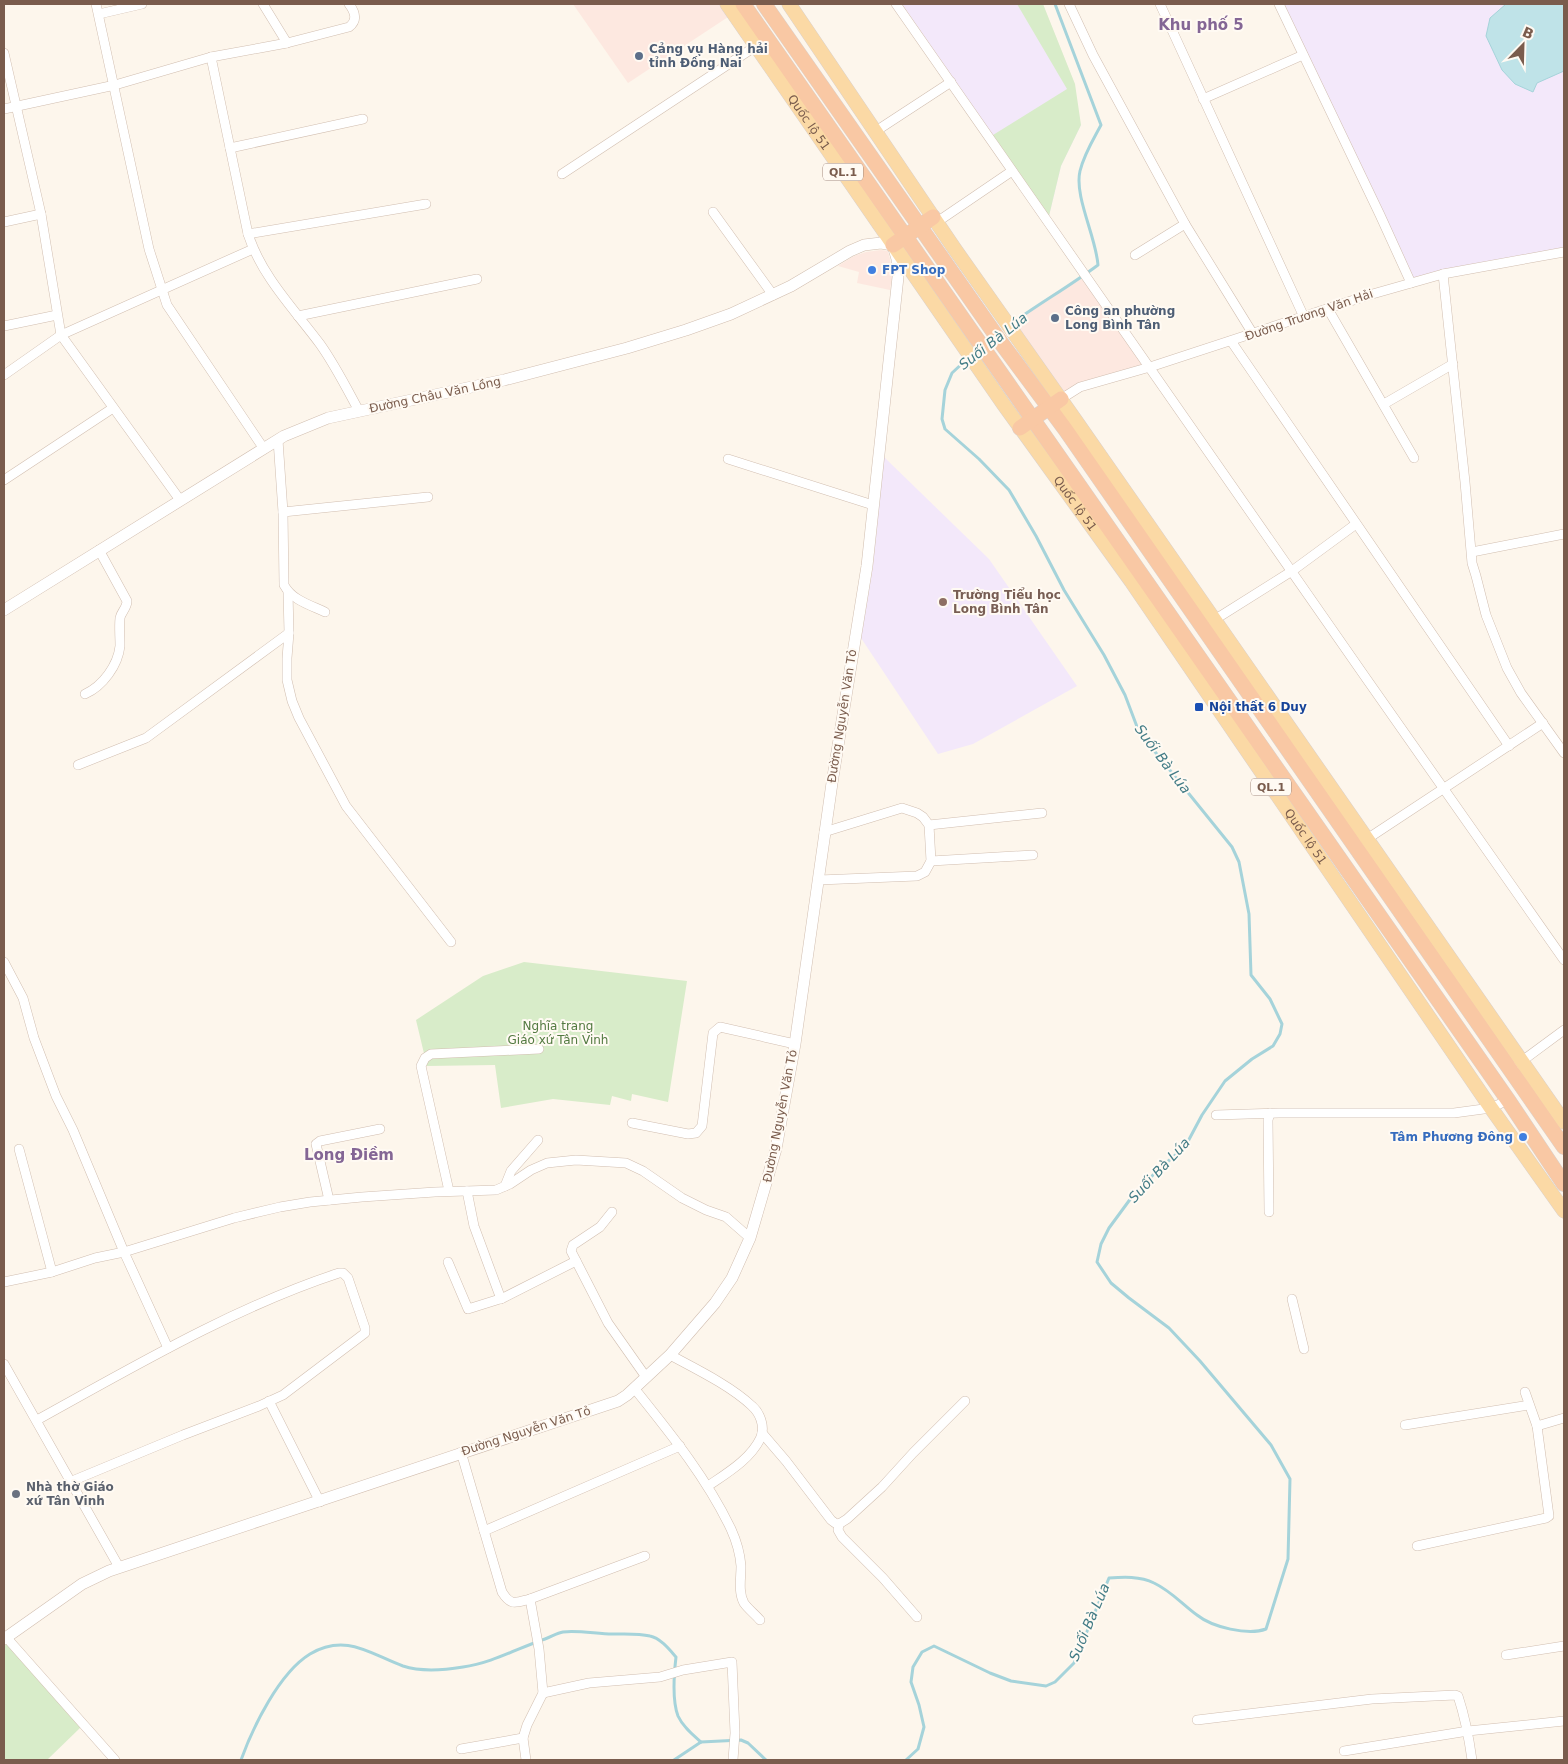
<svg xmlns="http://www.w3.org/2000/svg" width="1568" height="1764" viewBox="0 0 1568 1764" font-family="'DejaVu Sans',sans-serif">
  <style>
    .commercial { fill: #fde8e0 }
    .education { fill: #f3e8fa }
    .green { fill: #d8ecc9 }
    .water { fill: #bfe3e8; stroke: #a5d3da }
    .lines { fill: none; stroke-linecap: round; stroke-linejoin: round }
    .stream { stroke: #a5d3da; stroke-width: 3 }
    .minor-casing { stroke: #d1beb0; stroke-width: 10 }
    .tertiary-casing { stroke: #d1beb0; stroke-width: 12 }
    .primary-casing { stroke: #dad1cd; stroke-width: 15 }
    .trunk-casing { stroke: #dad1cd; stroke-width: 16 }
    .minor { stroke: #fff; stroke-width: 9 }
    .tertiary { stroke: #fff; stroke-width: 11 }
    .primary { stroke: #fbd9a5; stroke-width: 14 }
    .trunk { stroke: #f9c8a4; stroke-width: 15 }
    .service-dot { fill: #5c6f8a; stroke: #fffaf3; stroke-width: 2 }
    .shop-dot { fill: #3f7fe0; stroke: #fffaf3; stroke-width: 2 }
    .education-dot { fill: #8d6e63; stroke: #fffaf3; stroke-width: 2 }
    .transit-dot { fill: #1a4fb4; stroke: #fffaf3; stroke-width: 2 }
    .worship-dot { fill: #6b7280; stroke: #fffaf3; stroke-width: 2 }
    .labels { text-anchor: middle; stroke-width: 4; stroke-linejoin: round; paint-order: stroke }
    .shield { fill: #fffaf3; stroke: #a28b7f; stroke-width: 1 }
    .shield-label { font-size: 11px; font-weight: bold; fill: #7a5c4d }
    .service-label { font-size: 12px; font-weight: bold; fill: #4e5e75; stroke: #fffaf3; text-anchor: start }
    .street-label { font-size: 12px; fill: #7a5c4d; stroke: #fffaf3 }
    .shop-label { font-size: 12px; font-weight: bold; fill: #366cbe; stroke: #fffaf3; text-anchor: start }
    .education-label { font-size: 12px; font-weight: bold; fill: #785e54; stroke: #fffaf3; text-anchor: start }
    .transit-label { font-size: 12px; font-weight: bold; fill: #164399; stroke: #fffaf3; text-anchor: start }
    .park-label { font-size: 12px; fill: #537a41; stroke: #fffaf3 }
    .worship-label { font-size: 12px; font-weight: bold; fill: #5b616d; stroke: #fffaf3; text-anchor: start }
    .water-label { font-size: 14px; font-style: italic; fill: #437c86; stroke: #fffaf3 }
    .quarter-label { font-size: 15px; font-weight: bold; fill: #846695; stroke: #fffaf3 }
  </style>
  <rect width="100%" height="100%" fill="#fdf6ec"/>
  <!-- commercial -->
  <g class="commercial">
    <polygon points="573,4 719,4 728,17 628,83"/>
    <polygon points="881,250 888,251 890,259 892,277 890,290 857,283 859,272 838,266 854,256 866,252"/>
    <polygon points="1081,278 1144,365 1079,383 1064,393 1014,322 1032,309"/>
  </g>
  <!-- education -->
  <g class="education">
    <polygon points="902,4 1043,4 1081,125 1061,166 1049,216"/>
    <polygon points="1283,4 1564,4 1564,248 1438,271 1413,278"/>
    <polygon points="884,457 989,559 1077,686 973,744 938,754 861,638 873,566"/>
  </g>
  <!-- green -->
  <g class="green">
    <polygon points="1017,4 1043,4 1075,84 1081,125 1061,166 1049,216 993,135 1067,89"/>
    <polygon points="524,962 687,981 668,1102 632,1094 631,1101 612,1096 610,1105 553,1099 501,1108 495,1065 427,1066 416,1020 483,976"/>
    <polygon points="7,1644 81,1727 47,1760 4,1760 4,1646"/>
  </g>
  <!-- water -->
  <polygon class="water" points="1506,4 1564,4 1564,71 1537,83 1533,92 1515,84 1502,70 1486,36 1490,18"/>
  <g class="lines">
    <!-- stream -->
    <g class="stream">
      <path d="M1011 324C1040 303 1070 286 1098 265 1096 237 1074 196 1080 171 1084 154 1093 140 1101 125L1055 4"/>
      <path d="M241 1760C253 1727 279 1673 310 1654 346 1633 370 1654 403 1666 421 1672 445 1670 463 1667 492 1663 518 1648 545 1639 551 1637 557 1633 563 1632 577 1630 598 1634 612 1634 624 1634 638 1633 650 1636 660 1638 669 1649 676 1657 674 1674 672 1700 678 1716 683 1727 693 1735 701 1742L741 1740 748 1743 766 1760"/>
      <polyline points="674,1760 701,1742"/>
      <path d="M906 1760 918 1749 924 1727 919 1705 911 1682 913 1667 922 1652 934 1646 990 1673 1011 1681 1046 1686 1055 1682 1074 1663 1109 1578C1123 1577 1140 1576 1154 1583 1171 1591 1182 1604 1197 1615 1212 1627 1248 1636 1266 1629L1288 1559 1290 1479 1271 1445 1200 1361 1169 1328 1129 1298 1111 1283 1097 1262 1101 1244 1109 1228 1134 1194 1159 1169 1185 1147 1202 1115 1225 1081 1252 1059 1273 1046 1280 1034 1282 1024 1270 999 1251 975 1249 914 1239 862 1232 847 1139 732 1125 695 1104 655 1064 590 1036 536 1009 490 979 459 945 429 942 419 945 390 952 373 967 359"/>
    </g>
    <!-- minor casing -->
    <g class="minor-casing">
      <g id="minor">
        <polyline points="96,4 149,249 167,305 264,449"/>
        <polyline points="263,4 287,43"/>
        <polyline points="896,4 1368,681 1564,960"/>
        <polyline points="1069,4 1093,55 1185,224 1253,334"/>
        <polyline points="1160,4 1304,317"/>
        <polyline points="1279,4 1380,215 1411,283"/>
        <polyline points="99,14 142,4"/>
        <polyline points="4,53 41,214 61,335 180,500"/>
        <path d="M211 57 248 234C262 277 294 309 320 344 335 365 347 389 359 411"/>
        <polyline points="1203,99 1303,55"/>
        <path d="M4 109 115 85 211 57 287 43 349 27C358 20 355 12 349 4"/>
        <polyline points="876,131 951,82"/>
        <polyline points="230,148 363,119"/>
        <polyline points="562,174 756,46"/>
        <polyline points="713,212 773,295"/>
        <polyline points="4,222 41,214"/>
        <polyline points="937,222 1012,171"/>
        <polyline points="248,234 426,204"/>
        <polyline points="1135,255 1185,224"/>
        <polyline points="1443,274 1465,482 1472,563 1476,576 1486,615 1507,668 1521,693 1564,753"/>
        <polyline points="1328,309 1414,458"/>
        <polyline points="298,316 477,279"/>
        <polyline points="4,326 57,315"/>
        <polyline points="1231,341 1509,746"/>
        <polyline points="4,375 61,335 253,249"/>
        <polyline points="1061,399 1080,387 1150,367 1369,295 1443,274 1564,252"/>
        <polyline points="1384,404 1453,364"/>
        <path d="M278 440 283 512 284 585C292 600 310 605 325 612"/>
        <polyline points="728,459 873,505"/>
        <polyline points="4,480 113,408"/>
        <polyline points="283,512 428,497"/>
        <polyline points="1472,552 1564,534"/>
        <polyline points="288,592 289,633 287,658 287,680 292,701 299,718 346,806 451,942"/>
        <polyline points="1211,622 1292,571 1356,524"/>
        <path d="M85 694C103 686 118 665 120 646 120 636 119 627 120 618 121 612 127 608 127 601L99 550"/>
        <polyline points="78,765 146,738 289,633"/>
        <polyline points="929,825 1042,813"/>
        <polyline points="1364,841 1543,723"/>
        <polyline points="931,861 1033,855"/>
        <polyline points="819,880 917,876 925,872 931,861 929,825 923,817 917,813 902,808 824,832"/>
        <polyline points="4,962 23,998 34,1038 56,1096 73,1130 124,1252 168,1348"/>
        <polyline points="1518,1064 1564,1030"/>
        <polyline points="1216,1115 1279,1113 1454,1113 1491,1108 1508,1100"/>
        <polyline points="632,1123 688,1134 696,1133 702,1126 713,1033 720,1027 795,1044"/>
        <polyline points="19,1149 52,1272"/>
        <polyline points="505,1186 511,1171 538,1140"/>
        <polyline points="449,1191 421,1066 425,1058 431,1054 539,1049"/>
        <polyline points="467,1191 474,1226 501,1299"/>
        <polyline points="329,1200 316,1144 320,1141 380,1129"/>
        <polyline points="612,1212 600,1227 573,1245 571,1251 608,1323 646,1377"/>
        <polyline points="1269,1212 1268,1120 1270,1113"/>
        <polyline points="448,1262 468,1309 503,1298 576,1261"/>
        <polyline points="4,1282 52,1272 95,1258 124,1252 234,1218 280,1207 310,1202 362,1197 435,1192 496,1190 510,1184 531,1170 547,1163 576,1160 626,1163 643,1171 682,1198 706,1210 726,1217 750,1238"/>
        <polyline points="1292,1299 1304,1349"/>
        <path d="M670 1355C696 1369 731 1386 752 1406 760 1413 765 1426 761 1437 751 1459 727 1473 708 1486"/>
        <polyline points="4,1364 119,1567"/>
        <path d="M634 1388C670 1433 706 1477 731 1529 736 1540 740 1553 741 1566 741 1578 738 1592 744 1603 748 1609 755 1614 760 1620"/>
        <polyline points="269,1401 320,1502"/>
        <path d="M37 1420C133 1367 235 1307 339 1273H343L348 1278 365 1328V1333L283 1395 259 1406 183 1435 72 1481"/>
        <polyline points="1405,1425 1529,1405"/>
        <polyline points="1537,1426 1564,1418"/>
        <polyline points="762,1433 786,1461 831,1520 835,1523 839,1524 847,1519 882,1487 913,1453 965,1401"/>
        <path d="M461 1452 502 1592C511 1606 515 1603 530 1599L645 1556"/>
        <polyline points="839,1524 838,1530 842,1537 883,1578 917,1617"/>
        <polyline points="484,1531 680,1446"/>
        <polyline points="1417,1546 1546,1518 1549,1516 1537,1426 1525,1392"/>
        <polyline points="6,1637 115,1760"/>
        <polyline points="1506,1655 1564,1646"/>
        <polyline points="543,1693 589,1683 660,1677 683,1670 732,1662 735,1733 733,1760"/>
        <path d="M1197 1720 1372 1699 1455 1695 1458 1696C1465 1717 1469 1738 1472 1760"/>
        <polyline points="461,1749 523,1738"/>
        <polyline points="1344,1751 1468,1731 1564,1721"/>
        <polyline points="526,1760 523,1738 527,1725 543,1693 539,1649 530,1599"/>
      </g>
    </g>
    <!-- tertiary casing -->
    <g class="tertiary-casing">
      <polyline id="tertiary" points="4,610 284,436 328,418 504,380 627,348 686,330 731,314 791,286 850,251 864,245 881,243 893,245 897,259 898,277 867,566 832,783 795,1044 776,1149 750,1238 732,1278 715,1303 670,1355 627,1395 618,1401 109,1571 82,1584 4,1639"/>
    </g>
    <!-- primary casing -->
    <g class="primary-casing">
      <g id="primary">
        <path id="s1" d="M727 4 1004 405 1131 581 1491 1108 1564 1211"/>
        <polyline points="789,4 954,248 1076,421 1564,1122"/>
      </g>
    </g>
    <!-- trunk casing -->
    <g class="trunk-casing">
      <g id="trunk">
        <polyline points="743,4 1508,1100 1564,1184"/>
        <polyline points="764,4 1002,344 1065,429 1564,1147"/>
        <polyline points="893,245 933,217"/>
        <polyline points="1020,428 1061,399"/>
        <polyline points="1272,789 1285,781"/>
      </g>
    </g>
    <!-- minor -->
    <use href="#minor" class="minor"/>
    <!-- tertiary -->
    <use href="#tertiary" class="tertiary"/>
    <!-- primary -->
    <use href="#primary" class="primary"/>
    <!-- trunk -->
    <use href="#trunk" class="trunk"/>
  </g>
  <!-- markers -->
  <g class="service-dot">
    <circle cx="639" cy="56" r="5"/>
    <circle cx="1055" cy="318" r="5"/>
  </g>
  <g class="shop-dot">
    <circle cx="872" cy="270" r="5"/>
    <circle cx="1523" cy="1137" r="5"/>
  </g>
  <circle class="education-dot" cx="943" cy="602" r="5"/>
  <rect class="transit-dot" x="1194" y="702" width="10" height="10" rx="2.5"/>
  <circle class="worship-dot" cx="16" cy="1494" r="5"/>
  <g class="labels">
    <!-- shield labels -->
    <g class="shield">
      <rect x="823" y="163.5" width="40" height="17" rx="4"/>
      <rect x="1251" y="778.5" width="40" height="17" rx="4"/>
    </g>
    <g class="shield-label">
      <text x="843" y="176">QL.1</text>
      <text x="1271" y="791">QL.1</text>
    </g>
    <!-- service labels -->
    <g class="service-label">
      <text x="649" y="53">Cảng vụ Hàng hải<tspan x="649" dy="14">tỉnh Đồng Nai</tspan></text>
      <text x="1065" y="315">Công an phường<tspan x="1065" dy="14">Long Bình Tân</tspan></text>
    </g>
    <!-- street labels -->
    <g class="street-label">
      <text dy="4" stroke="none"><textPath href="#s1" startOffset="144">Quốc lộ 51</textPath></text>
      <text transform="translate(1309 315) rotate(-19)" y="4">Đường Trương Văn Hải</text>
      <text transform="translate(435 395) rotate(-12)" y="4">Đường Châu Văn Lồng</text>
      <text dy="4" stroke="none"><textPath href="#s1" startOffset="609">Quốc lộ 51</textPath></text>
      <text transform="translate(842 716) rotate(-81)" y="4">Đường Nguyễn Văn Tỏ</text>
      <text dy="4" stroke="none"><textPath href="#s1" startOffset="1014">Quốc lộ 51</textPath></text>
      <text transform="translate(780 1116) rotate(-79)" y="4">Đường Nguyễn Văn Tỏ</text>
      <text transform="translate(526 1431) rotate(-18)" y="4">Đường Nguyễn Văn Tỏ</text>
    </g>
    <!-- shop labels -->
    <g class="shop-label">
      <text x="882" y="274">FPT Shop</text>
      <text x="1513" y="1141" text-anchor="end">Tâm Phương Đông</text>
    </g>
    <!-- education labels -->
    <g class="education-label">
      <text x="953" y="599">Trường Tiểu học<tspan x="953" dy="14">Long Bình Tân</tspan></text>
    </g>
    <!-- transit labels -->
    <g class="transit-label">
      <text x="1209" y="711">Nội thất 6 Duy</text>
    </g>
    <!-- park labels -->
    <g class="park-label">
      <text x="558" y="1030">Nghĩa trang<tspan x="558" dy="14">Giáo xứ Tân Vinh</tspan></text>
    </g>
    <!-- worship labels -->
    <g class="worship-label">
      <text x="26" y="1491">Nhà thờ Giáo<tspan x="26" dy="14">xứ Tân Vinh</tspan></text>
    </g>
    <!-- water labels -->
    <g class="water-label">
      <text transform="translate(993 341) rotate(-38)" y="5">Suối Bà Lúa</text>
      <text transform="translate(1163 759) rotate(53)" y="5">Suối Bà Lúa</text>
      <text transform="translate(1159 1170) rotate(-47)" y="5">Suối Bà Lúa</text>
      <text transform="translate(1089 1622) rotate(-67)" y="5">Suối Bà Lúa</text>
    </g>
    <!-- quarter labels -->
    <g class="quarter-label">
      <text x="1201" y="30">Khu phố 5</text>
      <text x="349" y="1160">Long Điềm</text>
    </g>
  </g>
  <!-- border -->
  <rect width="1568" height="1764" fill="none" stroke="#7a5c4d" stroke-width="10"/>
  <!-- north arrow -->
  <g transform="translate(1523 45) rotate(23)" stroke="#fffaf3" stroke-width="4" paint-order="stroke">
  <path d="M0-4L9 19L0 12L-9 19Z" fill="#7a5c4d"/>
  <text y="-8" font-size="14" font-weight="bold" text-anchor="middle" fill="#7a5c4d">B</text>
  </g>
</svg>
